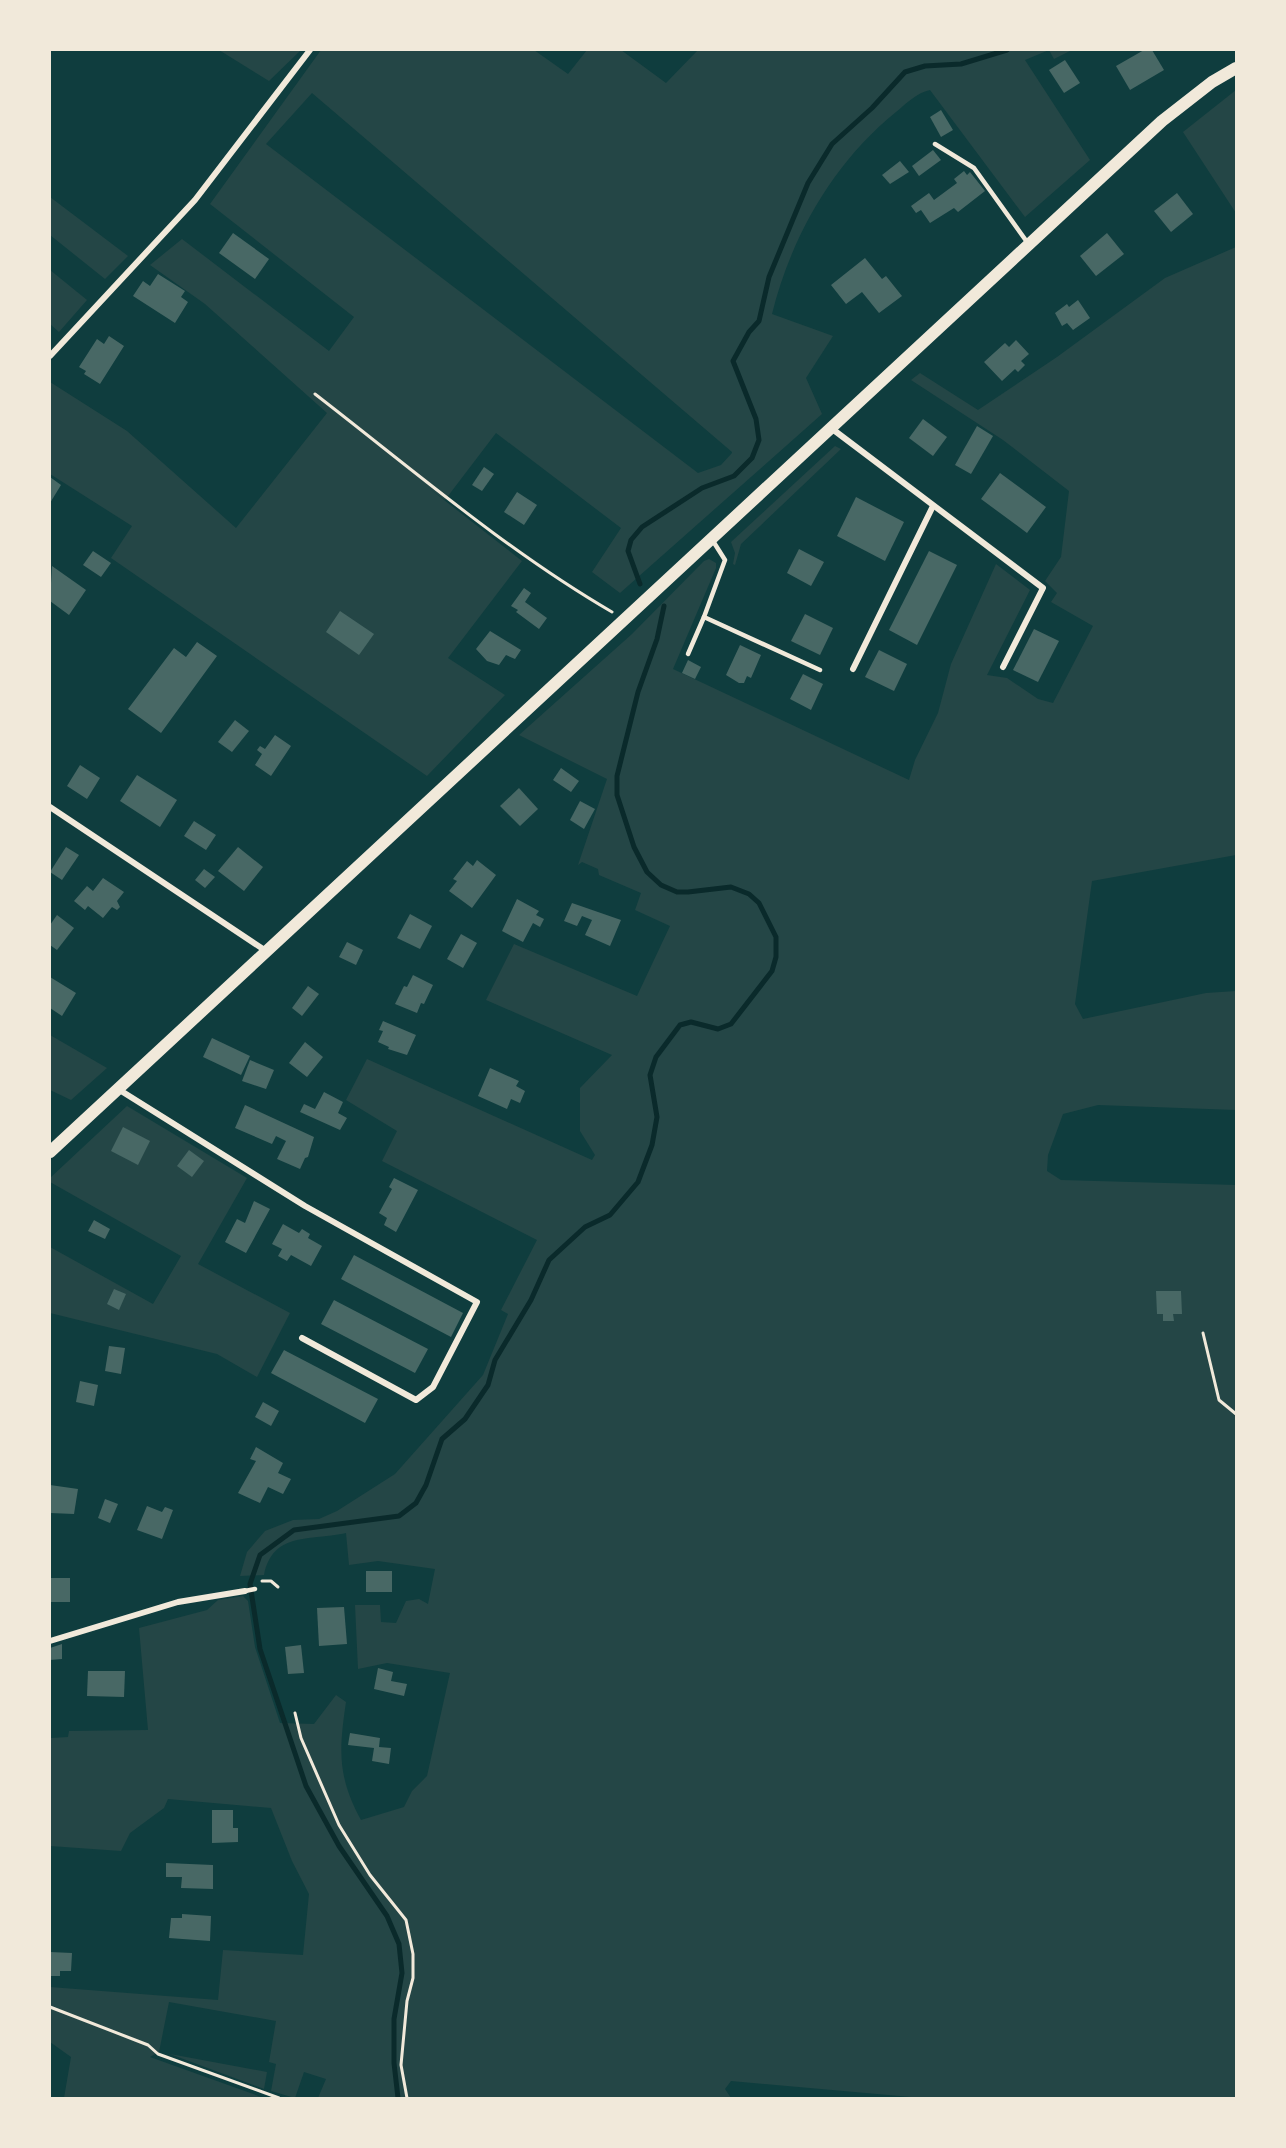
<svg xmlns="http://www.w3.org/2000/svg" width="1286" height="2148" viewBox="0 0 1286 2148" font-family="'IBM Plex Sans',sans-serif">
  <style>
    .green { fill: #244646; fill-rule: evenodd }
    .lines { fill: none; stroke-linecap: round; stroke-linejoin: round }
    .stream { stroke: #0a2a2b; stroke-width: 5 }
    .building { fill: #486865 }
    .path { stroke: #f1e9da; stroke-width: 3 }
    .service { stroke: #f1e9da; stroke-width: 4.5 }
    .minor { stroke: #f1e9da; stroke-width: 6 }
    .secondary { stroke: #f1e9da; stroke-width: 12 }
  </style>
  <rect width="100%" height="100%" fill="#0f3d3e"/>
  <!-- green -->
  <g class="green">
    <polygon points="219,50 301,50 269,81"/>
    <path d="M321 50H534L568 74 587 50H621L666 83 698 50H1072L1054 59 1049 50 1025 60 1090 160 1025 217 930 90C916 93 906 104 896 112 833 163 791 237 772 314L833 336 806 378 822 414 620 593 592 572 621 528 496 433 445 500 430 489 522 561 448 658 505 695 427 776 111 558 132 526 50 474V382L127 431 236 528 327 413 205 304 150 265 182 239 329 351 354 317 210 204ZM312 93 732 452V453L721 465 698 473 266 144Z"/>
    <polygon points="1236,90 1236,213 1183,132"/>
    <polygon points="50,197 128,256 105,279 50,235"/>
    <path d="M1236 247V855L1092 881 1075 1004 1083 1019 1206 993 1236 991V1110L1098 1105 1063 1114 1048 1155 1047 1171 1061 1180 1236 1185V2098H922L731 2081 725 2089 731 2098H318L326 2079 304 2072 295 2098 271 2091 276 2064 269 2062 276 2021 169 2002 159 2052 150 2057 264 2098H64L71 2057 50 2042V1987L218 2000 223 1950 303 1955 309 1894 292 1861 271 1808 168 1799 164 1808 130 1833 121 1851 50 1846 51 1738 68 1737 69 1731 148 1730 139 1628 207 1610 218 1600 243 1596 248 1601 255 1647 280 1723 314 1724 336 1695 346 1702C339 1750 337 1776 361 1820L404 1807 412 1791 427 1776 450 1673 387 1663 358 1669 355 1605H380L381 1622 396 1623 406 1601 419 1599 428 1604 435 1569 378 1561 349 1565 346 1533C311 1541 273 1531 264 1575L240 1576 247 1552 265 1531 293 1520 319 1519 337 1511 395 1474 483 1375 508 1314 501 1310 537 1240 382 1161 397 1131 346 1100 367 1059 592 1160 595 1155 580 1131V1088L612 1055 486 1000 514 944 637 996 670 926 635 910 641 893 599 875 598 869 582 862 578 865 607 779 519 735 632 634 704 561 709 559 716 563V568L673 669 909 780 915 760 938 713 951 664 996 564 1030 590 987 675 1007 678 1038 699 1053 703 1093 626 1051 602 1057 593 1045 581 1061 557 1069 491 1003 440 911 380 920 373 978 410 1057 357 1165 278Z"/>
    <polygon points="50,270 87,300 59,332 50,324"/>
    <polygon points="835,446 841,449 741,544 735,565 733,564 735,553 731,542"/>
    <polygon points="50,1035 107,1068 71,1100 50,1090"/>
    <polygon points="127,1106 247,1178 198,1264 290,1313 257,1377 217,1354 50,1313 50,1247 153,1304 181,1256 50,1182 50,1178"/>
    <polygon points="170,2054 267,2072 264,2089"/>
  </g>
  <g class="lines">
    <!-- stream -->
    <g class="stream">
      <polyline points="640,584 628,551 631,540 642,527 702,488 734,476 752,458 759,440 756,419 733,361 749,332 759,321 769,277 808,183 832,144 872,108 905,72 925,66 961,64 1007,50"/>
      <polyline points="398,2098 394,2063 394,2019 402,1973 399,1944 387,1916 339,1846 306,1786 260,1649 250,1584 260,1555 294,1530 399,1516 416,1503 426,1485 442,1439 465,1419 488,1385 495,1360 531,1300 549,1260 585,1227 610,1215 638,1182 652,1145 657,1117 650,1075 656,1057 680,1025 691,1022 718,1029 731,1024 772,971 776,957 776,937 759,903 749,894 731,887 688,892 677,892 661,885 647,872 634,847 617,795 617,776 638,692 657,639 664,606"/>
    </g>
  </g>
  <!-- building -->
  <g class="building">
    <polygon points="1144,50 1152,50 1164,70 1130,90 1116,66"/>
    <polygon points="1065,60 1080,83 1064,93 1049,70"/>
    <polygon points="941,110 953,130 941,137 930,117"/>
    <polygon points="933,150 941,160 919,176 912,166"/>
    <polygon points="900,161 909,172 890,184 882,175"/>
    <polygon points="964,171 967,175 970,172 985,191 958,212 954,208 930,223 921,210 916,213 911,206 929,193 934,200 957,183 954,179"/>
    <polygon points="1177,193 1193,214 1171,232 1154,211"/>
    <polygon points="233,233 269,259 255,279 219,253"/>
    <polygon points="1107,233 1124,254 1096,276 1080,256"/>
    <polygon points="865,258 882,279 886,276 902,296 879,313 862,292 846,304 831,285"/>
    <polygon points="158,274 185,291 181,297 188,302 175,323 133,296 143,281 150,286"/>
    <polygon points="1078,300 1090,318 1073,330 1067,323 1062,326 1055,313 1067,304 1069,307"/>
    <polygon points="109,336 124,346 100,384 84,374 86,371 79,367 97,339 104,344"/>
    <polygon points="1016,340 1029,354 1021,361 1025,365 1018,372 1015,369 1002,381 984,362 1005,343 1009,347"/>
    <polygon points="923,419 947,437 933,456 909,438"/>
    <polygon points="977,426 993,436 971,474 955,465"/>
    <polygon points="484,467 494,474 482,491 472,485"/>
    <polygon points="1000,473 1046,507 1027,533 981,499"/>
    <polygon points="50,477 61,485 50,503"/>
    <polygon points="517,492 537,505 524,525 504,512"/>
    <polygon points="856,497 904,522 885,561 837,536"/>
    <polygon points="799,549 824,562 811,586 787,573"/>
    <polygon points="93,551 111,563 101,577 83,565"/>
    <polygon points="929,551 957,565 917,645 889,630"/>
    <polygon points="52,566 86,590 69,615 50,601"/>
    <polygon points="524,588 531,593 525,602 547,618 539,629 516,612 518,610 511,606"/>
    <polygon points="340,611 374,634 359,655 326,632"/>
    <polygon points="805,614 833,628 820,655 791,641"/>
    <polygon points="1034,629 1059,641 1038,682 1013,670"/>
    <polygon points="490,631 521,650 515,659 506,655 499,665 487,661 476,649"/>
    <polygon points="197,642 217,656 161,733 128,709 174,648 186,657"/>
    <polygon points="740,645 761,655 751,678 747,676 744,683 739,683 726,675"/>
    <polygon points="879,650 907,664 894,691 865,677"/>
    <polygon points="688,660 701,667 695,679 682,673"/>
    <polygon points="803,674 823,684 811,710 790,699"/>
    <polygon points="235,720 249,731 232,752 218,742"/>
    <polygon points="275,735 291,746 271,776 255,765 262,754 257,750 260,746 265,749"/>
    <polygon points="80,765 100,778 87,799 67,786"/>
    <polygon points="561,768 579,781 571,792 553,780"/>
    <polygon points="137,775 177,800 160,827 120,801"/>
    <polygon points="519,788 538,809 520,826 500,806"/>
    <polygon points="580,801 595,809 584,829 570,820"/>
    <polygon points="194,821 216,835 206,850 184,836"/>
    <polygon points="66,847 79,855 62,880 50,872"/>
    <polygon points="238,847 263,867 244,891 218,871"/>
    <polygon points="477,860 496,875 472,908 449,891 457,881 453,879 467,861 473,866"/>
    <polygon points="204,869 215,877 205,888 195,880"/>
    <polygon points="103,878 124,892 117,901 120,907 117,910 112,907 103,918 88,906 85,910 74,901 87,886 93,891"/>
    <polygon points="517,899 539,911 536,915 544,919 540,927 533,923 523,942 502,931"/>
    <polygon points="572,903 621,920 610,946 585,935 592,920 582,916 577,926 564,921"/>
    <polygon points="410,914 432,926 420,949 397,938"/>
    <polygon points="57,915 74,928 57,950 50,945 50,925"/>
    <polygon points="461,934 477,943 463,968 447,959"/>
    <polygon points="347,942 363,950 356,965 339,957"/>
    <polygon points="413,975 433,985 424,1004 421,1003 417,1013 395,1004 404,986 407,987"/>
    <polygon points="50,977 76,993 62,1016 50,1008"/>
    <polygon points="308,986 319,994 302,1016 292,1008"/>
    <polygon points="383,1021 416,1035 407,1055 388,1049 389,1047 378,1042 383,1031 379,1030"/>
    <polygon points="212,1038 250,1056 241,1075 203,1057"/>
    <polygon points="305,1042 323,1057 307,1077 289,1063"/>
    <polygon points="250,1060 274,1070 266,1089 242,1081"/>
    <polygon points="490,1068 519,1081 516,1086 525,1091 520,1103 511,1099 507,1109 478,1096"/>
    <polygon points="324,1092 343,1102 338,1113 347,1118 340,1130 300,1112 304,1104 315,1109"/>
    <polygon points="245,1105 314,1137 308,1157 305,1158 300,1169 277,1159 286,1141 276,1136 272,1144 235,1128"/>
    <polygon points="123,1127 150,1141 138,1165 111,1151"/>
    <polygon points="189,1150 204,1161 192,1177 177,1166"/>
    <polygon points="394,1178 418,1190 396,1232 384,1225 387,1218 379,1213 392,1189 389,1187"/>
    <polygon points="254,1201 270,1209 246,1253 225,1242 237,1219 245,1223"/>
    <polygon points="94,1220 110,1229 105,1239 88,1231"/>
    <polygon points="283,1224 299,1233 302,1229 310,1234 308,1238 322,1246 311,1266 291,1255 287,1261 278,1256 282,1249 272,1244"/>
    <polygon points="354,1255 463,1313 451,1337 341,1279"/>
    <polygon points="114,1289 126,1294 119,1310 107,1304"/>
    <polygon points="1156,1291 1181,1291 1182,1314 1173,1314 1174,1321 1163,1321 1163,1314 1157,1314"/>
    <polygon points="334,1300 428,1349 415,1373 321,1324"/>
    <polygon points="109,1346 125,1348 121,1374 105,1371"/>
    <polygon points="284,1350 378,1399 365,1423 271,1373"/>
    <polygon points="80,1381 98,1385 94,1406 76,1402"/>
    <polygon points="263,1402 279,1411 271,1426 255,1417"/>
    <polygon points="256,1447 283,1463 278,1473 291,1479 283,1494 268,1487 260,1503 238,1493 256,1461 250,1459"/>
    <polygon points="50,1485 78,1489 74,1514 50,1513"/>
    <polygon points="105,1499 118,1504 110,1523 98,1518"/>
    <polygon points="147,1506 162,1512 165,1507 173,1510 162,1539 137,1530"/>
    <rect x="366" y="1571" width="26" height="21"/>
    <rect x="50" y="1578" width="20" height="24"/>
    <polygon points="344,1607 347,1644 319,1646 317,1608"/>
    <polygon points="62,1644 62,1659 50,1660 50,1648"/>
    <polygon points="301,1645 304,1673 288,1674 285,1647"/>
    <polygon points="378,1668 393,1672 391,1681 407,1684 404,1696 374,1689"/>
    <polygon points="88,1671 125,1671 124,1697 87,1696"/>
    <polygon points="350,1733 380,1738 379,1747 391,1748 389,1764 372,1761 374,1748 348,1745"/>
    <polygon points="212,1810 233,1810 233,1828 238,1828 238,1842 212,1843"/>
    <polygon points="166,1863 213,1865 213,1889 181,1888 182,1877 166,1877"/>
    <polygon points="182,1914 211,1916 210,1941 169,1938 171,1918 182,1918"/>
    <polygon points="50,1952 72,1953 71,1971 60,1971 60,1976 50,1976"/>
  </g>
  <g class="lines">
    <!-- path -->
    <g class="path">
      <path d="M315 394C412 469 507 551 612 612"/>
      <polyline points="1203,1333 1219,1400 1236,1414"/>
      <polyline points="262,1581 271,1581 278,1587"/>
      <polyline points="295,1713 301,1738 339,1825 370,1875 406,1920 413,1954 413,1978 407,2001 401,2065 407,2098"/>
      <polyline points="50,2007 148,2045 158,2054 279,2098"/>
    </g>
    <!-- service -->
    <g class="service">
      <polyline points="935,144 974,168 1027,242"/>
      <polyline points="713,541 725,560 704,617 820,670"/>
      <polyline points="688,654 704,617"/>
      <polyline points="245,1591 255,1589"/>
    </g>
    <!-- minor -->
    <g class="minor">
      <polyline points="50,356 195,200 310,50"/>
      <polyline points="831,428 1043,588 1003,667"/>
      <polyline points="853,669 933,506"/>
      <polyline points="50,807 266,951"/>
      <polyline points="118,1089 305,1206 477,1302 433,1387 416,1400 302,1338"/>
      <polyline points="50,1641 178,1602 245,1591"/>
    </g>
    <!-- secondary -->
    <polyline class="secondary" points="50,1152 1162,121 1212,82 1236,68"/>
  </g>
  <!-- border -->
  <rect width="1286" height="2148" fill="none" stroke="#f1e9da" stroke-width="102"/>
</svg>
